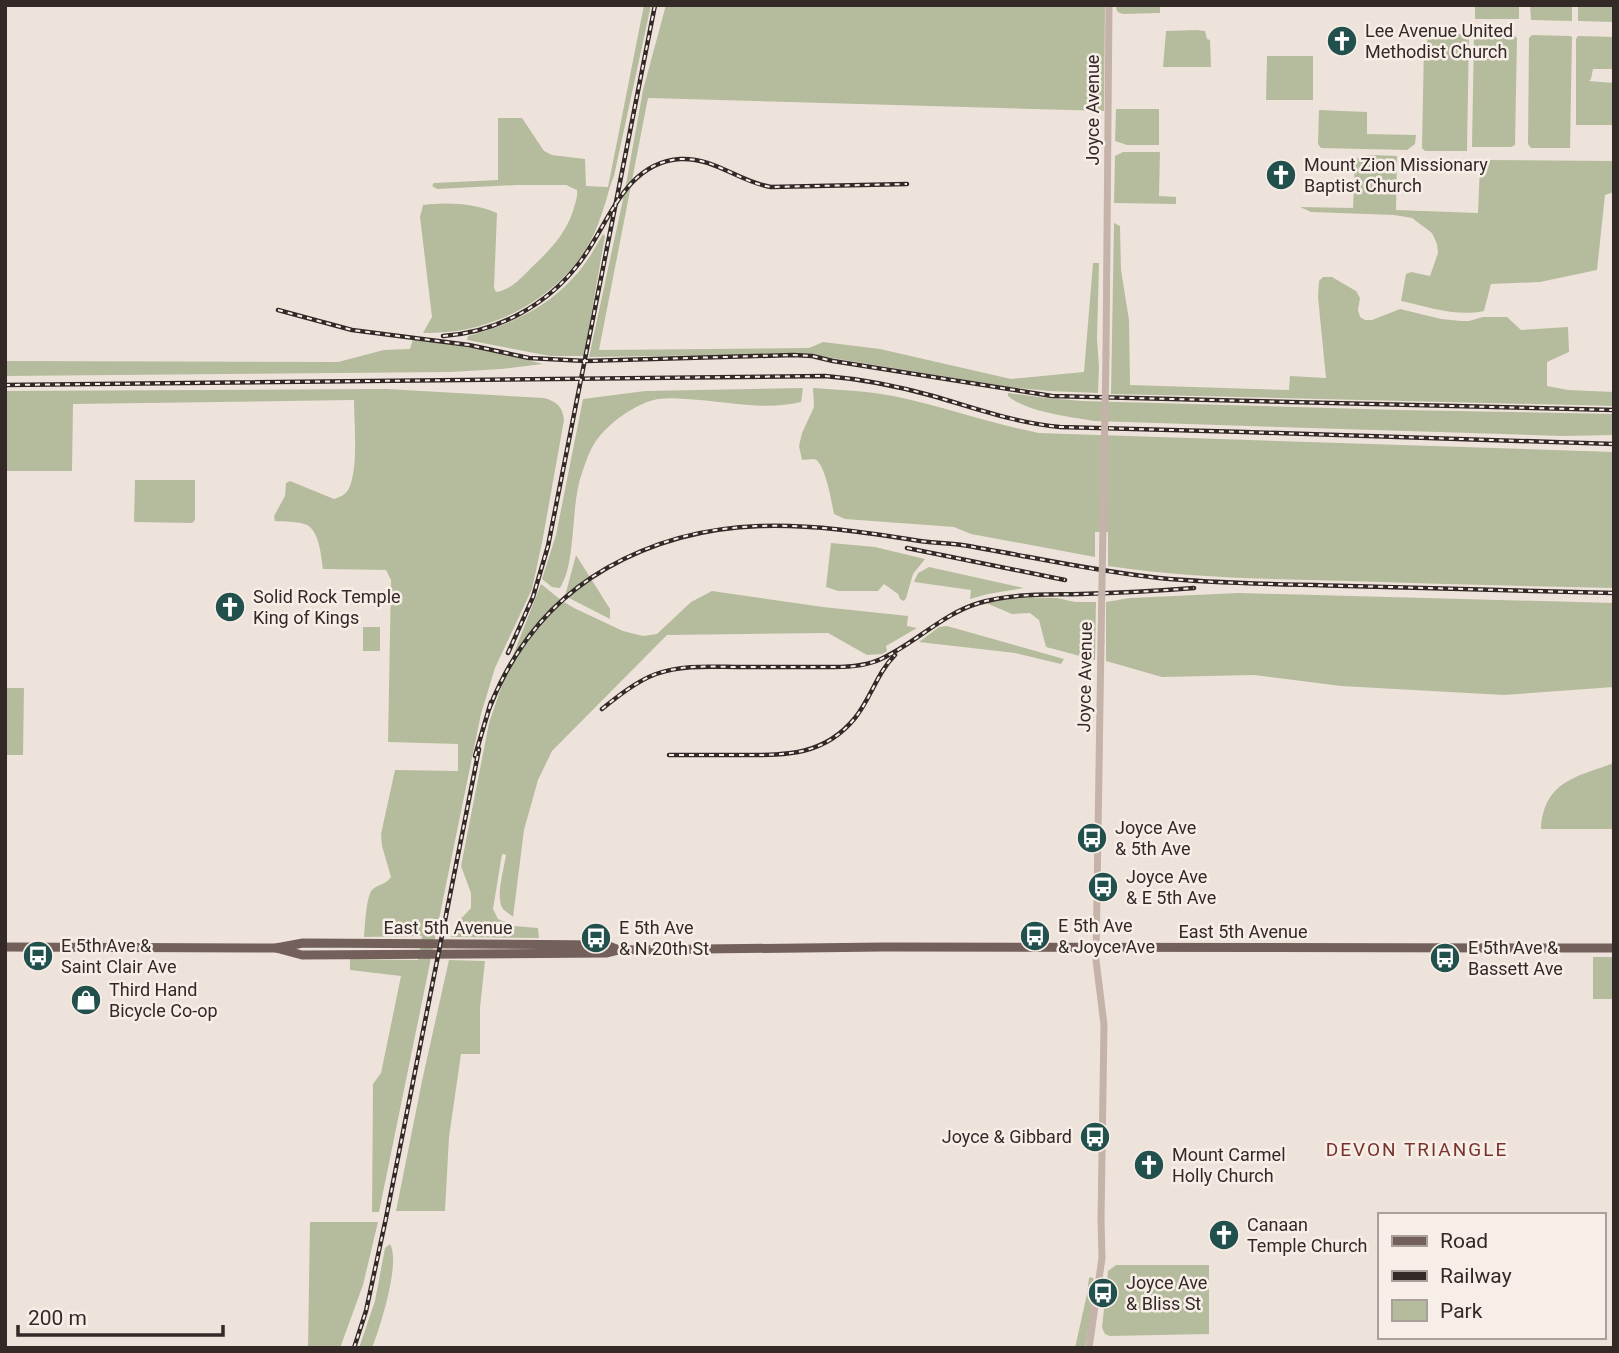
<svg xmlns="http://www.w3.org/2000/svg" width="1619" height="1353" viewBox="0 0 1619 1353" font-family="Roboto,sans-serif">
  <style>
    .green { fill: #b5bc9d }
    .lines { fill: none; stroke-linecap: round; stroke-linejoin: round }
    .minor { stroke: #c5b2a9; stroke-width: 7 }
    .major { stroke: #73605a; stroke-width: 9 }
    .rail-casing { stroke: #332a28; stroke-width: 4.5 }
    .rail { stroke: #f7eee7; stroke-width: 2; stroke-dasharray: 5; stroke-linecap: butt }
    .minor-bridge { stroke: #c5b2a9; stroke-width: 7 }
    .labels { text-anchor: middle; stroke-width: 5; stroke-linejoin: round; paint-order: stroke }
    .poi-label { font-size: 18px; fill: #332a28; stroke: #f7eee7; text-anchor: start }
    .street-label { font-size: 18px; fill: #332a28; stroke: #f7eee7 }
    .neighbourhood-label { font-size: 19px; letter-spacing: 2px; fill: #79332a; stroke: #f7eee7 }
  </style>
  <rect width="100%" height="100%" fill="#eee3db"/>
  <!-- green -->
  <g class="green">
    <path d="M644 5H651L614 176C609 187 608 196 604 207 600 219 596 231 590 242 569 281 528 311 486 324 466 331 444 333 423 333L432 317 420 217 423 205C449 202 473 203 497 213L494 288 496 292C511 290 521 278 531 268 549 251 565 235 573 211 575 204 578 197 577 190L566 185H517L437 189 432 186 434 183 498 180V118H522L544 151 552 155 585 159 586 186 608 187Z"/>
    <polygon points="666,5 1105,5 1104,111 648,98 599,350 809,348 823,342 880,349 1011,379 1084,372 1093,263 1099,263 1097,339 1099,367 1098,393 1049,391 1009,387 807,354 589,357 625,190 643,90"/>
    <path d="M1116 5H1160V13L1124 14C1118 13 1116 12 1116 5Z"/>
    <rect x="1475" y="5" width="44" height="14"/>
    <polygon points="1530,5 1572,5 1572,21 1531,20"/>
    <polygon points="1578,5 1614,5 1614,22 1578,21"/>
    <polygon points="1197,30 1205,31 1207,39 1210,40 1211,67 1163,67 1166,31"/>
    <polygon points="1428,34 1469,34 1467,151 1425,151 1422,148 1424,43 1427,42"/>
    <polygon points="1474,34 1514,35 1517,38 1515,145 1511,147 1472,147"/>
    <polygon points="1532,35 1570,36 1572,37 1570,148 1531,148 1528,144 1529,38"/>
    <polygon points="1578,36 1614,37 1614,69 1593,69 1591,79 1589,81 1614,83 1614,125 1576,125 1576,39"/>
    <polygon points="1267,56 1313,56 1313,100 1266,100"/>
    <polygon points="1116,109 1159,109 1159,145 1127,145 1115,141"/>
    <polygon points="1319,110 1367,112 1367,134 1416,135 1415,144 1407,150 1321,148 1318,144"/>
    <polygon points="1123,152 1160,152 1159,196 1176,197 1176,204 1114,203 1115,156"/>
    <path d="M1372 155 1397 156 1396 210 1478 213 1480 165 1487 160 1614 161V192L1605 195 1597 270 1540 282 1491 284 1484 311C1457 317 1428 307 1401 301L1406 274 1411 272 1430 276 1438 253 1437 244 1432 233 1412 218 1394 215 1311 212 1300 207 1353 208 1355 160 1361 156Z"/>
    <polygon points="1114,223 1120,226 1121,270 1129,320 1130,385 1289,390 1290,376 1326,378 1318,297 1319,281 1323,277 1332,277 1356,291 1360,298 1358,310 1360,317 1365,320 1372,320 1400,309 1441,319 1461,321 1469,321 1483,317 1507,317 1521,330 1568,327 1569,352 1547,362 1547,386 1568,390 1614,392 1614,406 1111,394"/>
    <path d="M603 234 605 236 584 356H550L467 340 468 336C506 326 545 309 572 279 585 266 594 250 603 234Z"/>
    <polygon points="413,339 493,351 543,364 501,369 451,372 5,376 5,361 338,362 384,350 410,349"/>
    <path d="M803 388 801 402C769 410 734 403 700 400 687 399 672 397 658 399 647 401 638 406 629 411 616 419 602 431 594 444 589 452 585 464 582 473 570 506 577 561 560 588L552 587 542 579 556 535 583 399 645 391Z"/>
    <path d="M813 388C841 390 870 391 898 397 946 407 991 424 1039 433L1614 452V588C1525 586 1436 584 1347 581 1267 579 1187 578 1108 566V532H1095V557L971 534 954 527 845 519 834 514C832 504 825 461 814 459 813 459 803 460 802 460L799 446 802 433 814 407Z"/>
    <path d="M387 389 544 398C556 401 563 407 564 420L542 543 532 589 495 668 481 714 379 1212H372L373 1084 381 1073 401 976 350 970V959L418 960 422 936 364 937C365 927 366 897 372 890 378 884 386 885 391 877L382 846 381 834 395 770 458 771V744L388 742 391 580 386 570 323 569C321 556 319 527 304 524 295 521 284 522 275 521L274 516 285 496 286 483 290 481 334 499C340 497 345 495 348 490 359 471 354 423 354 400L73 404 72 471H5V391Z"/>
    <path d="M1008 393 1047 398 1083 401 1400 410 1614 414V435L1562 436 1094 421C1070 417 1026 412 1008 396Z"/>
    <polygon points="135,480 195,480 195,520 192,523 134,522"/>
    <polygon points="831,543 875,547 925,559 913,574 906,598 904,601 900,599 898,594 884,584 878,591 838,591 826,587"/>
    <polygon points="576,555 610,609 610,619 565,596"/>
    <polygon points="929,567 1024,588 988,594 970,599 971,590 914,582 918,573"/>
    <path d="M541 584 561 600 574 608 623 631 643 636 657 634 691 602 712 591 823 607 908 616 907 626 917 628 886 646 887 651 882 654 867 655 828 633 667 635 552 751 538 780 524 830 513 917C510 914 506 912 503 909 495 898 504 869 506 855L502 854 493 909 498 919 514 926 538 928 539 938 451 937 455 925 471 908V893L461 866 489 723 506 673Z"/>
    <polygon points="1239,593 1614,603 1614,687 1504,695 1341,686 1254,675 1162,677 1106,661 1106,602 1130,598"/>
    <polygon points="1020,597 1057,598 1075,602 1096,602 1095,660 1046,647 1039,620 1030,613 1012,614 986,603"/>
    <polygon points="946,626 947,626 1064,659 1061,664 1015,653 919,642 939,627"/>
    <rect x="363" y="627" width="17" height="24"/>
    <polygon points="5,688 24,688 23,755 5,755"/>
    <path d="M1614 763V829H1541C1544 781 1576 777 1614 763Z"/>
    <rect x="1593" y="957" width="21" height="42"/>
    <polygon points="449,960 485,961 480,1008 480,1054 461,1054 449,1137 445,1211 396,1211 422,1081"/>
    <polygon points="310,1222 378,1222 363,1285 340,1348 308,1348"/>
    <path d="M390 1244C401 1262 380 1328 372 1348H359L375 1301 385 1248Z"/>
    <polygon points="1116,1265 1209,1265 1209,1334 1110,1336 1105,1334 1102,1328 1108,1271"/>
    <polygon points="1092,1277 1094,1280 1091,1317 1085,1348 1075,1348 1087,1294 1089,1278"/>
  </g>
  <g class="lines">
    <!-- minor -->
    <g class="minor">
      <polyline points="1106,354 1109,5"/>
      <polyline points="1089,1348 1102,1258 1101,1219 1104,1025 1096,960 1101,641"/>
    </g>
    <!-- major -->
    <g class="major">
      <polyline points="5,947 276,948 303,943 606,945 619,950"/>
      <polyline points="276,948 302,955 607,953 619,950 884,947 1614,948"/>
    </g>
    <!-- rail casing -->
    <g class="rail-casing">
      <g id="rail">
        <polyline points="278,310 352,330 469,345 529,358 585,361 793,355 812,356 833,361 1052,396 1614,410"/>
        <path d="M443 336C497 332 547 306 580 262 609 224 624 163 680 159 714 157 739 182 771 187L907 184"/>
        <path d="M5 385 825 376C862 379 897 386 933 396 975 408 1015 423 1060 427L1245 432 1614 444"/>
        <polyline points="907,548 1065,580"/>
        <polyline points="508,653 533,597 548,546 655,5"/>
        <path d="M489 709C512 650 551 600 607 568 709 510 809 523 920 541 934 543 948 543 962 545 1028 556 1093 571 1159 578 1222 584 1284 584 1347 586 1436 588 1525 591 1614 593"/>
        <path d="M602 709C618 696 637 681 656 674 684 664 713 667 742 667 773 667 803 667 834 667 850 667 866 666 881 659 916 643 942 614 979 603 1012 593 1047 595 1081 594 1119 593 1156 591 1194 588"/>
        <path d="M669 755C692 755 715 755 738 755 784 755 823 757 855 718 871 698 877 673 895 655"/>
        <polyline points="475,756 491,702"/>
        <polyline points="354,1348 366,1311 386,1218 479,749"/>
      </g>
    </g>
    <!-- rail -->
    <use href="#rail" class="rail"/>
    <!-- minor-bridge -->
    <polyline class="minor-bridge" points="1101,641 1106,354"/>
  </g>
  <!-- icons -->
  <defs>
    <g id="church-disc" transform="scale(1.575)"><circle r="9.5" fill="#22504d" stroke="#f7eee7"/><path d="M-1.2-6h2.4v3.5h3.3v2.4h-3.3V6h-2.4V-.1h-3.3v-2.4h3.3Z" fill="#fff"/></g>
    <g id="bus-disc" transform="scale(1.575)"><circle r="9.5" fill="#22504d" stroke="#f7eee7"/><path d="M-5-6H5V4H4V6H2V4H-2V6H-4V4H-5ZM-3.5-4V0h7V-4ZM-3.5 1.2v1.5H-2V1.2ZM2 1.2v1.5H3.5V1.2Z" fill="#fff"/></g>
    <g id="shop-disc" transform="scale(1.575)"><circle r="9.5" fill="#22504d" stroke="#f7eee7"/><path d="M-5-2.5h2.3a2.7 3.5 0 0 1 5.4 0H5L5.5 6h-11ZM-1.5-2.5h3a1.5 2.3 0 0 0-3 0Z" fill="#fff"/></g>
  </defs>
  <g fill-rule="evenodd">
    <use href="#church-disc" x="1342" y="41"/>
    <use href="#church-disc" x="1281" y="175"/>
    <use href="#church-disc" x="230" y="607"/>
    <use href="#bus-disc" x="1092" y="838"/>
    <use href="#bus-disc" x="1103" y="887"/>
    <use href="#bus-disc" x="1035" y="936"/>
    <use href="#bus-disc" x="596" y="938"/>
    <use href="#bus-disc" x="38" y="956"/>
    <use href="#bus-disc" x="1445" y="958"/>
    <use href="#shop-disc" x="86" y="1000"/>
    <use href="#bus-disc" x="1095" y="1137"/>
    <use href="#church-disc" x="1149" y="1165"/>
    <use href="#church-disc" x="1224" y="1235"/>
    <use href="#bus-disc" x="1103" y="1293"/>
  </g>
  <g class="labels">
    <!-- poi labels -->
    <g class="poi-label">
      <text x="1365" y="37">Lee Avenue United<tspan x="1365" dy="21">Methodist Church</tspan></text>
      <text x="1304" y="171">Mount Zion Missionary<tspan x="1304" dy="21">Baptist Church</tspan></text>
      <text x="253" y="603">Solid Rock Temple<tspan x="253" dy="21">King of Kings</tspan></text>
      <text x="1115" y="834">Joyce Ave<tspan x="1115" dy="21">&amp; 5th Ave</tspan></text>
      <text x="1126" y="883">Joyce Ave<tspan x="1126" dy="21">&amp; E 5th Ave</tspan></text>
      <text x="1058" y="932">E 5th Ave<tspan x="1058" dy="21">&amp; Joyce Ave</tspan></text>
      <text x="619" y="934">E 5th Ave<tspan x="619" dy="21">&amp; N 20th St</tspan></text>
      <text x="61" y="952">E 5th Ave &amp;<tspan x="61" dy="21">Saint Clair Ave</tspan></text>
      <text x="1468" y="954">E 5th Ave &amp;<tspan x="1468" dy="21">Bassett Ave</tspan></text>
      <text x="109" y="996">Third Hand<tspan x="109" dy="21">Bicycle Co-op</tspan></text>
      <text x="1072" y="1143" text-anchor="end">Joyce &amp; Gibbard</text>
      <text x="1172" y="1161">Mount Carmel<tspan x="1172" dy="21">Holly Church</tspan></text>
      <text x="1247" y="1231">Canaan<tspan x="1247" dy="21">Temple Church</tspan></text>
      <text x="1126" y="1289">Joyce Ave<tspan x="1126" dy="21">&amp; Bliss St</tspan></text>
    </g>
    <!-- street labels -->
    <g class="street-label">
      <text transform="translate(1093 110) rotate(-90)" y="6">Joyce Avenue</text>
      <text transform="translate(1085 677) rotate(-89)" y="6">Joyce Avenue</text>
      <text x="448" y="934">East 5th Avenue</text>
      <text x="1243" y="938">East 5th Avenue</text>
    </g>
    <!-- neighbourhood labels -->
    <g class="neighbourhood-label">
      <text x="1417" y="1156">DEVON TRIANGLE</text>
    </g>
  </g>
  <!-- border -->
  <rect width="1619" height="1353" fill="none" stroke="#332a28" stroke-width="14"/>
  <!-- legend -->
  <rect x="1378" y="1213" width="228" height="126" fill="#f7eee7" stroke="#a9a09b" stroke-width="2"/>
  <rect x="1392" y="1236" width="35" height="10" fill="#73605a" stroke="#a9a09b" stroke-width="2"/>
  <text x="1440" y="1248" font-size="21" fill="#332a28">Road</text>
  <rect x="1392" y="1271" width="35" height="10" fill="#332a28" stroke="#a9a09b" stroke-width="2"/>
  <text x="1440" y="1283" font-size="21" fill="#332a28">Railway</text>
  <rect x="1392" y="1300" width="35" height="21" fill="#b5bc9d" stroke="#a9a09b" stroke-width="2"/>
  <text x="1440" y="1318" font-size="21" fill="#332a28">Park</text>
  <!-- scale -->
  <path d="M18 1325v10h205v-10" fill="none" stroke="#332a28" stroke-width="3.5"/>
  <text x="28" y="1325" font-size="21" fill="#332a28" stroke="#f7eee7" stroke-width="5" paint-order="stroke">200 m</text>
</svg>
